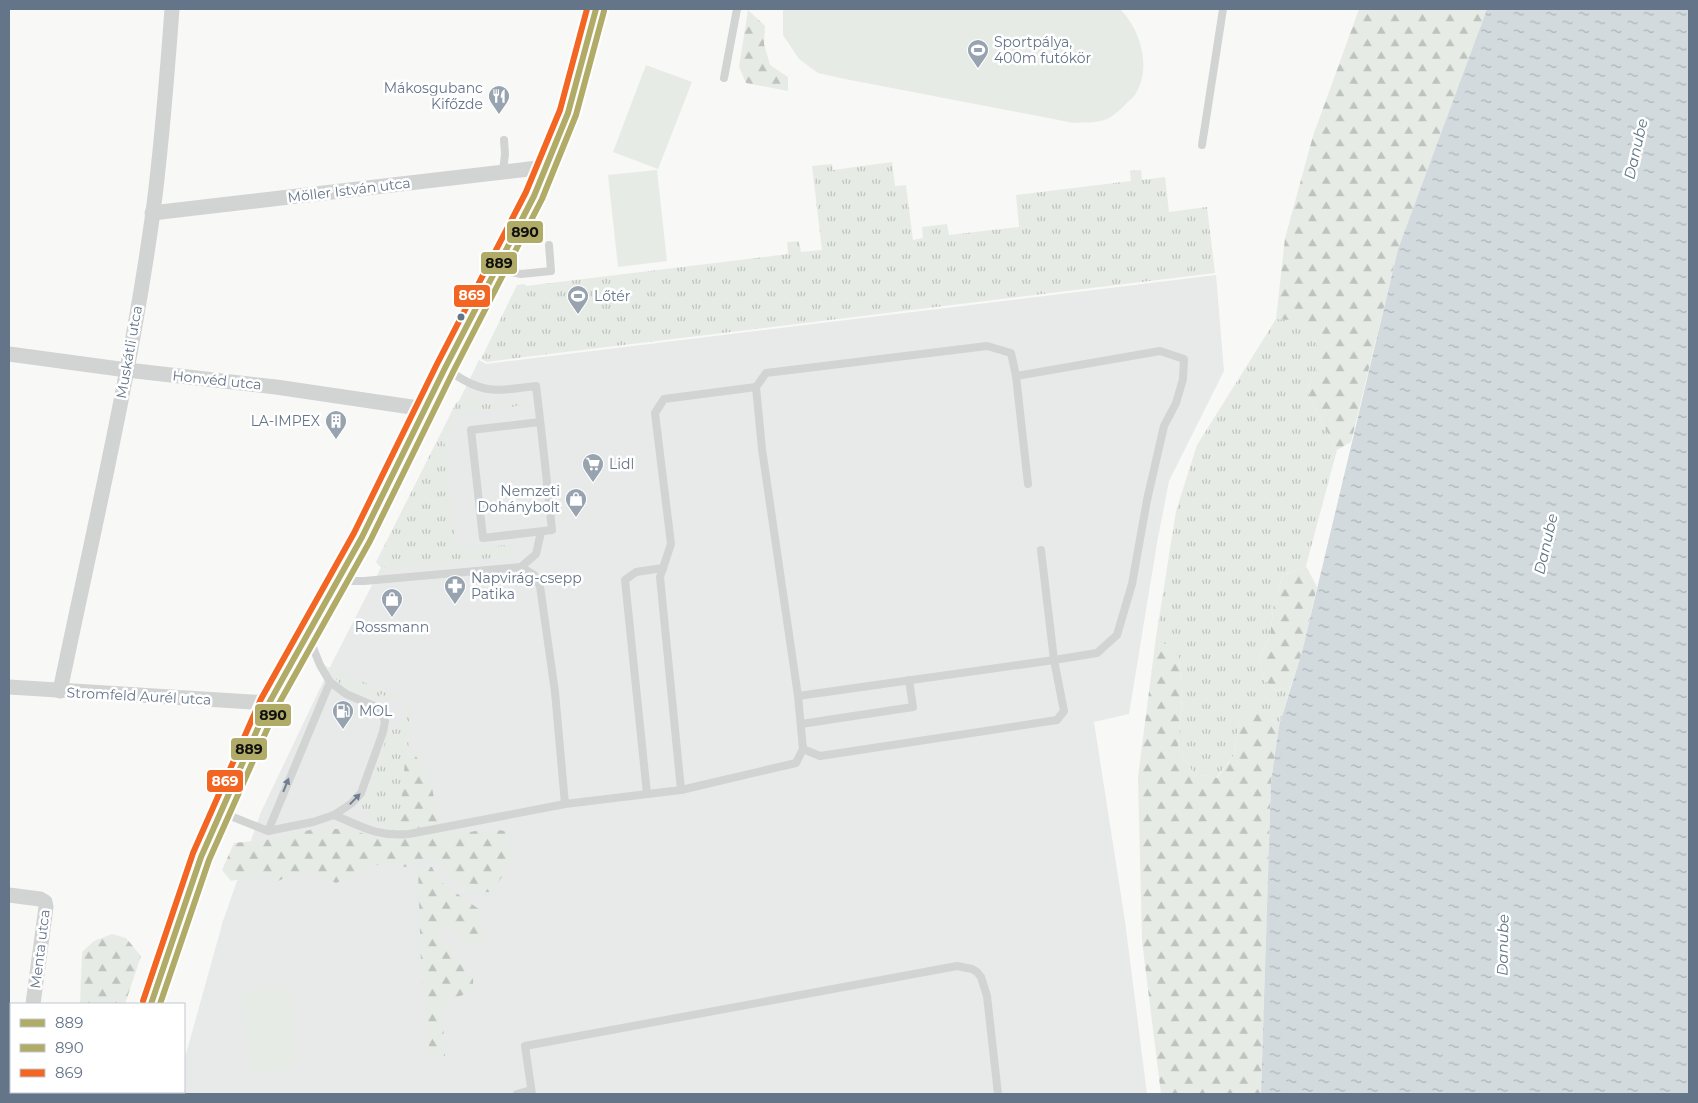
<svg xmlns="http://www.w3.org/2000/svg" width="1698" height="1103" viewBox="0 0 1698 1103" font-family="Montserrat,sans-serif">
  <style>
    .built { fill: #e8e9e9 }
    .grass { fill: url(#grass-tufts) }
    .forest { fill: url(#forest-firs) }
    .pitch { fill: #e7ebe5 }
    .water { fill: url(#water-ripples) }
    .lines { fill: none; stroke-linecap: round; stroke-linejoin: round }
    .service { stroke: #d2d3d3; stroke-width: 8 }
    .minor { stroke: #d2d3d3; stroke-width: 15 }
    .primary { stroke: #d7d9db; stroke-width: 24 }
    .bus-1-casing { stroke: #fff; stroke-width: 10 }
    .bus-2-casing { stroke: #fff; stroke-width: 10 }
    .bus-3-casing { stroke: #fff; stroke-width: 10 }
    .bus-1 { stroke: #b0ab66; stroke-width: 6 }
    .bus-2 { stroke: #b0ab66; stroke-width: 6 }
    .bus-3 { stroke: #f26522; stroke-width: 6 }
    .oneway { fill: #6f7e91 }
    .bus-dot { fill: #64758a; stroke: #fff; stroke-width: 2 }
    .labels { text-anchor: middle; stroke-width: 5; stroke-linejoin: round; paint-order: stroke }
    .poi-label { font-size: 14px; fill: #64758a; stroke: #fff; text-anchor: start }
    .street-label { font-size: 14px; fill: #64758a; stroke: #fff }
    .water-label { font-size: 15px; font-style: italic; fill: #607785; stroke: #fff }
    .line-badge { stroke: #fff; stroke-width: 2 }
    .badge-label { font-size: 14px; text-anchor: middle; font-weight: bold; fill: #fff }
    .pale-badge-label { font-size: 14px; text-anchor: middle; font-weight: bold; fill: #111 }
  </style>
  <defs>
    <pattern id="grass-tufts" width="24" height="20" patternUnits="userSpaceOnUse" patternTransform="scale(1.25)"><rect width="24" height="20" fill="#e7ebe5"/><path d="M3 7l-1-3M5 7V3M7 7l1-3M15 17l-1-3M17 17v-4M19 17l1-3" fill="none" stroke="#bfc3bf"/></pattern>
    <pattern id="forest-firs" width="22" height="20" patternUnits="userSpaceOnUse" patternTransform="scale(1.25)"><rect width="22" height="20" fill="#e7ebe5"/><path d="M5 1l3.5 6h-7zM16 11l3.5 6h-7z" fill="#bfc3bf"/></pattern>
    <pattern id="water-ripples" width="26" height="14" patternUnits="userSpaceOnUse" patternTransform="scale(1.25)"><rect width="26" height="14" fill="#d2dade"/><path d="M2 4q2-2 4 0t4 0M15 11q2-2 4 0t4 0" fill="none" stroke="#aeb5ba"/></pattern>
  </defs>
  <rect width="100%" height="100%" fill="#f8f8f7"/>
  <!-- built -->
  <polygon class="built" points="1216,275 1224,371 1169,481 1157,543 1129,714 1094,722 1125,921 1147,1094 176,1094 177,1092 184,1092 184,1061 223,921 261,812 333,661 388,554 439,442 479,360 486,364"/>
  <!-- grass -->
  <g class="grass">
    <polygon points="892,162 895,186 906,185 913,240 923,238 922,227 947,224 949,235 1019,227 1016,195 1131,181 1130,171 1141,170 1142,180 1165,177 1169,212 1207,207 1215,273 533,356 487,362 481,359 517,285 525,284 526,286 788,254 787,242 799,241 801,252 822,250 812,166 832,164 833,170"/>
    <polygon points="1276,319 1303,320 1316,342 1316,370 1306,391 1337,450 1306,566 1283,575 1274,603 1270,637 1260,657 1263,679 1276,691 1291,686 1279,726 1268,715 1239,722 1234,755 1216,778 1194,774 1178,748 1182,699 1179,657 1156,637 1176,511 1197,445"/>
    <polygon points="483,396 484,404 522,400 520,405 512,407 452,414 452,436 444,439 456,550 506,545 511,546 512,554 510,556 503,557 387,568 379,566 376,562 456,403 463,398"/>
    <path d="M325 666 406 700 410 706 405 832C389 828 365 823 362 805 361 799 364 795 369 792L389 730 398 729 406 707 381 694 376 703 341 685Z"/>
  </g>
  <!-- forest -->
  <g class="forest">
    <polygon points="1359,9 1487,9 1398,249 1351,442 1337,450 1306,391 1316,370 1316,342 1303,321 1276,319 1285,238 1313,136"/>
    <polygon points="748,10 765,26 764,44 770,65 788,77 788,91 746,83 739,67"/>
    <polygon points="1306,566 1317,587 1302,652 1291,686 1276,691 1263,679 1260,657 1270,637 1274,603 1283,575"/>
    <polygon points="1156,637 1179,656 1182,699 1178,748 1194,774 1217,778 1234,755 1239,722 1254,712 1268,715 1279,726 1271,782 1261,1094 1161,1094 1142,941 1138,777"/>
    <path d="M416 756 432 788 438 817V834C461 837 480 826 505 831L513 856 503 876 489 892 469 893 449 874 438 859 419 860 406 867 377 865 336 883 315 873 297 872 274 883 264 874 231 881 222 870 234 843 273 839 314 829H348L377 838 392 832 400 815 405 761Z"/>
    <polygon points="418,867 432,867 438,880 480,910 485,935 472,946 445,924 438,938 473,979 473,991 442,1003 445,1056 430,1056 421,964"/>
    <polygon points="112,934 126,938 141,956 125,1004 80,1004 82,952 94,941"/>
  </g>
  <!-- pitch -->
  <g class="pitch">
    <path d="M783 9H1120C1141 30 1152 68 1135 95 1132 99 1127 102 1124 106 1118 112 1110 119 1101 121 1093 123 1083 122 1074 123L845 79 818 73 799 59 783 35Z"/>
    <polygon points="646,65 692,82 658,169 613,152"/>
    <polygon points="657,170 667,261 618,267 608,175"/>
    <polygon points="291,986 298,1067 250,1072 242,991"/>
  </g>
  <!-- water -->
  <polygon class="water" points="1487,9 1689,9 1689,1094 1261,1094 1271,782 1279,726 1302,652 1398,249"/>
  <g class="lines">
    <!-- service -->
    <g class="service">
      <polyline points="724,78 737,9"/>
      <polyline points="1202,145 1223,9"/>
      <polyline points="503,172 505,154 504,140"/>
      <polyline points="500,270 521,274 551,271 549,245"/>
      <path d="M447 369C482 395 495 391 536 386 542 434 547 482 552 530L483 538 471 430 540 422"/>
      <polyline points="521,567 534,575 540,586 555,692 565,804 681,790 796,763 803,749 798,696 762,449 756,387 766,373 987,346 1011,353 1016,376 1028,484"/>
      <polyline points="341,581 364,581 521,567 536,554 541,532"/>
      <polyline points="798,696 1054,660 1041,550"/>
      <polyline points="801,724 913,707 909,680"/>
      <polyline points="803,749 820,756 1057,720 1064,711 1054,660 1097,653 1117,635 1132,584 1147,500 1164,426 1176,403 1183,379 1184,359 1160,351 1016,376"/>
      <polyline points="681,790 660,577 671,544 655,413 664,399 756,387"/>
      <polyline points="647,794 625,580 636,572 663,568"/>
      <polyline points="223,813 268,831 313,822 334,815 352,803 361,793 383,732 385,721 381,713 374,706 346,694 330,682 320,665 310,640"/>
      <path d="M334 815C363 827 377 837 409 834L565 804"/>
      <polyline points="268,831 330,682"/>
      <polyline points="517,1094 531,1090"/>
      <polyline points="532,1094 525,1046 957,966 972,969 977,972 981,977 987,996 998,1094"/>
    </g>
    <!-- minor -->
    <g class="minor">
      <polyline points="152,213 546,167"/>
      <polyline points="9,354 127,370 276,387 425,409"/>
      <polyline points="9,687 269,703"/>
      <path d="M60 691C93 532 131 373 153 212 162 144 167 77 172 9"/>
      <polyline points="9,895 40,899 45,902 46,907 33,1004"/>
    </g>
    <!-- primary -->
    <g class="primary">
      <polyline points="151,1004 201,857 269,703 362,537 445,368 534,196 568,113 596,9"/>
      <polyline points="126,1094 127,1092"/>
    </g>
    <!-- bus-1 casing -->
    <g class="bus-1-casing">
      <polyline id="bus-1" points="151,1004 201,857 269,703 362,537 445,368 534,196 568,113 596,9"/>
    </g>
    <!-- bus-2 casing -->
    <g class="bus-2-casing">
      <polyline id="bus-2" points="160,1004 209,860 277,707 370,541 453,372 542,199 576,115 604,11"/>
    </g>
    <!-- bus-3 casing -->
    <g class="bus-3-casing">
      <polyline id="bus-3" points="143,1001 193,853 261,699 354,533 437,364 526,192 560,110 587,9"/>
    </g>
    <!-- bus-1 -->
    <use href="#bus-1" class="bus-1"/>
    <!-- bus-2 -->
    <use href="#bus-2" class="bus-2"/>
    <!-- bus-3 -->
    <use href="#bus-3" class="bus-3"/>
  </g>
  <!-- one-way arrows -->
  <defs><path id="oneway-solid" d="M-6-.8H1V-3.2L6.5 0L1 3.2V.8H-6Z" transform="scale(1.25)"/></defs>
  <g class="oneway">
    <use href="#oneway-solid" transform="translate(286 785) rotate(-68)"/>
    <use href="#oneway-solid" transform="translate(355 799) rotate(-46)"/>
  </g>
  <!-- icons -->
  <defs>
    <g id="stadium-pin" transform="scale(1.125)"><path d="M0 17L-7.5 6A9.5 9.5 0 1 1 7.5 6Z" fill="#98a3b0" stroke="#fff"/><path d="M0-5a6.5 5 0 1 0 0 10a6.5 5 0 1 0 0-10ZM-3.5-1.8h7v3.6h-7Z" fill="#fff"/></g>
    <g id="restaurant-pin" transform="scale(1.125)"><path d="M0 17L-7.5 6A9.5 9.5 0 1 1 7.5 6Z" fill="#98a3b0" stroke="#fff"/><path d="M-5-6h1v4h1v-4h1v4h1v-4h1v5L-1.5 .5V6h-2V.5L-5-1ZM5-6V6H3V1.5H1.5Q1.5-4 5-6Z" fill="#fff"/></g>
    <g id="building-pin" transform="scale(1.125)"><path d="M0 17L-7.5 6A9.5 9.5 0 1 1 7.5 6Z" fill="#98a3b0" stroke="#fff"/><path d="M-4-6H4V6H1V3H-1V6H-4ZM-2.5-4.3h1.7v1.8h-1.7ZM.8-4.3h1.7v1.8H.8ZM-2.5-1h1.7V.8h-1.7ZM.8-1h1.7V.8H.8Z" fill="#fff"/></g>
    <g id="supermarket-pin" transform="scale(1.125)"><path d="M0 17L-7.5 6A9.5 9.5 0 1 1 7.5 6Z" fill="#98a3b0" stroke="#fff"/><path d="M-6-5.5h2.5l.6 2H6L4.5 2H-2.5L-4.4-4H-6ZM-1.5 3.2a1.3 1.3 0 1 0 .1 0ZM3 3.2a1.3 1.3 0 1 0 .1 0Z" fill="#fff"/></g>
    <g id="shop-pin" transform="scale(1.125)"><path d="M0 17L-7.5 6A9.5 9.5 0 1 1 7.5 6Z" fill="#98a3b0" stroke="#fff"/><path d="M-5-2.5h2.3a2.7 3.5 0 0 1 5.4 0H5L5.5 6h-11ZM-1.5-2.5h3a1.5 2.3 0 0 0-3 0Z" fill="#fff"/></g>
    <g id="pharmacy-pin" transform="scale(1.125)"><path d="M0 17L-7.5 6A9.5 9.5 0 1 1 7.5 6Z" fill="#98a3b0" stroke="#fff"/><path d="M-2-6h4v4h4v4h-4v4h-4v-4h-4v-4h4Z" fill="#fff"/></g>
    <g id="fuel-pin" transform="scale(1.125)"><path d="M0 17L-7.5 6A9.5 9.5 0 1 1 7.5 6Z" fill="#98a3b0" stroke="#fff"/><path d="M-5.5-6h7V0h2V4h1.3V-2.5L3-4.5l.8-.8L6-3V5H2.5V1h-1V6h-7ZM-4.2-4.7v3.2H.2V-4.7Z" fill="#fff"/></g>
  </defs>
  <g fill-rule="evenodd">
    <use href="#stadium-pin" x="978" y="50"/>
    <use href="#restaurant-pin" x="499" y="96"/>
    <use href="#stadium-pin" x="578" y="296"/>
    <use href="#building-pin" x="336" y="421"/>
    <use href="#supermarket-pin" x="593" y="464"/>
    <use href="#shop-pin" x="576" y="499"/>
    <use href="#pharmacy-pin" x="455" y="586"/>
    <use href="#shop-pin" x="392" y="599"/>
    <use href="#fuel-pin" x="343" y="711"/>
  </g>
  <!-- markers -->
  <circle class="bus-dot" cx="461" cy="317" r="4.5"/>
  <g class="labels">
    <!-- poi labels -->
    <g class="poi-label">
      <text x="994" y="47">Sportpálya,<tspan x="994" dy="16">400m futókör</tspan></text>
      <text x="483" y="93" text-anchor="end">Mákosgubanc<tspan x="483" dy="16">Kifőzde</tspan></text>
      <text x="594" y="301">Lőtér</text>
      <text x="320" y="426" text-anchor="end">LA-IMPEX</text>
      <text x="609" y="469">Lidl</text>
      <text x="560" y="496" text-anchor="end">Nemzeti<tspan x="560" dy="16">Dohánybolt</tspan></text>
      <text x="471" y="583">Napvirág-csepp<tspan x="471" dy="16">Patika</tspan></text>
      <text x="392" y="632" text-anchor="middle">Rossmann</text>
      <text x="359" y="716">MOL</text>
    </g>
    <!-- street labels -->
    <g class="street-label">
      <text transform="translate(349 190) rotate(-7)" y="5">Möller István utca</text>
      <text transform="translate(129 352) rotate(-80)" y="5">Muskátli utca</text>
      <text transform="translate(217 380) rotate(6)" y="5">Honvéd utca</text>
      <text transform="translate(139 696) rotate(3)" y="5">Stromfeld Aurél utca</text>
      <text transform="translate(40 949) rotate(-83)" y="5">Menta utca</text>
    </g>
    <!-- water labels -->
    <g class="water-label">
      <text transform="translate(1636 149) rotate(-77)" y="5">Danube</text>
      <text transform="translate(1546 544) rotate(-77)" y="5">Danube</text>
      <text transform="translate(1503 945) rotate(-89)" y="5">Danube</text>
    </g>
  </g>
  <g class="line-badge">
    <rect x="506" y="220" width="38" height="24" rx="5" fill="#b0ab66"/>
    <rect x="480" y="251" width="38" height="24" rx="5" fill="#b0ab66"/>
    <rect x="453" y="284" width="38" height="24" rx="5" fill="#f26522"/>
    <rect x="254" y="703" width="38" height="24" rx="5" fill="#b0ab66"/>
    <rect x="230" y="737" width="38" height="24" rx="5" fill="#b0ab66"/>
    <rect x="206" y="769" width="38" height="24" rx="5" fill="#f26522"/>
  </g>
  <g class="badge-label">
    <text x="472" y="300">869</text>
    <text x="225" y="786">869</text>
  </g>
  <g class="pale-badge-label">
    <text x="525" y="237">890</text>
    <text x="499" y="268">889</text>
    <text x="273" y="720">890</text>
    <text x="249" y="754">889</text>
  </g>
  <!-- border -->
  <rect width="1698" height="1103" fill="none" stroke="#64758a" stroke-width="20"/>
  <!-- legend -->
  <rect x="10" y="1003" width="175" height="90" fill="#ffffff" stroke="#c1c8d0"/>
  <rect x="20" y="1019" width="25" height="8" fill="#b0ab66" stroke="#c1c8d0"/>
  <text x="55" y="1028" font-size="15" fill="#64758a">889</text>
  <rect x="20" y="1044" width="25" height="8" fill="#b0ab66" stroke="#c1c8d0"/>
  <text x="55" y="1053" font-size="15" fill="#64758a">890</text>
  <rect x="20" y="1069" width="25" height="8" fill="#f26522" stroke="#c1c8d0"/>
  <text x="55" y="1078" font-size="15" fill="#64758a">869</text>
</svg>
